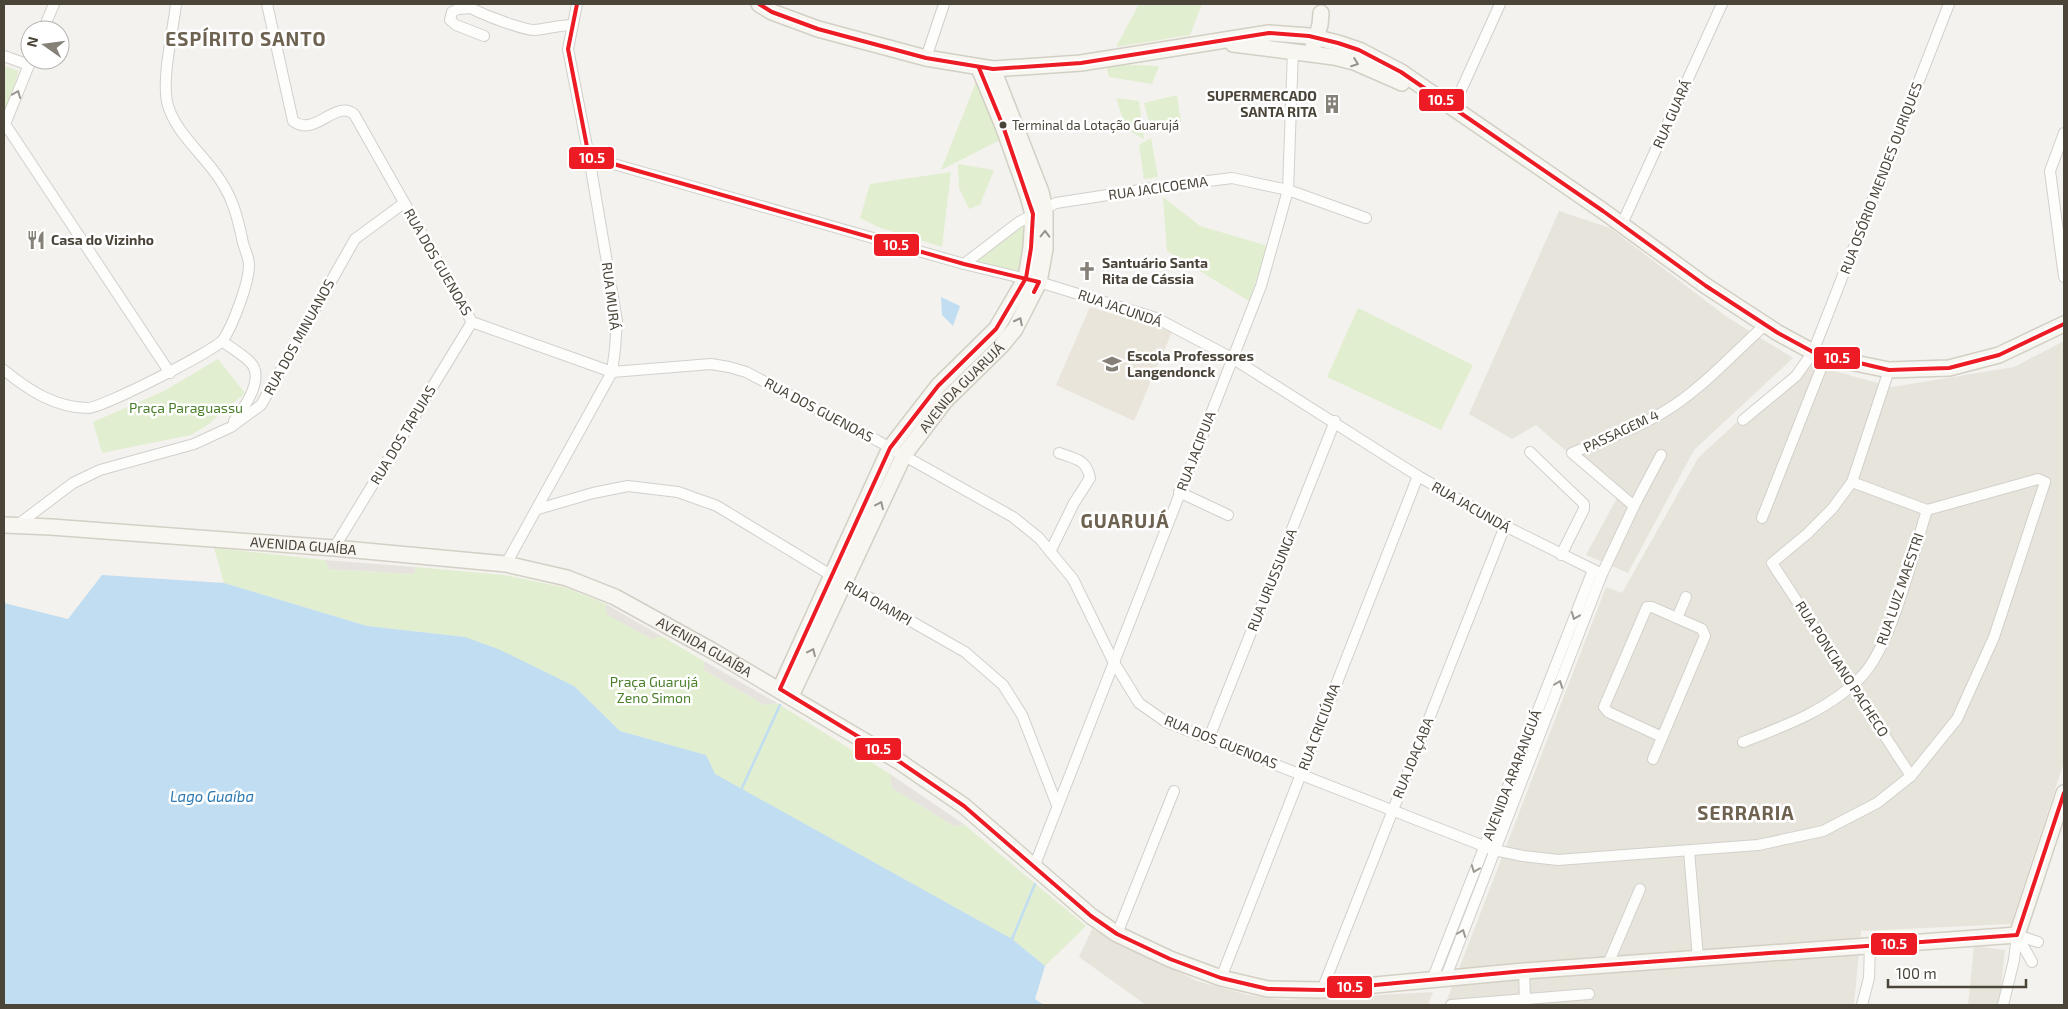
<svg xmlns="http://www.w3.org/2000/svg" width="2068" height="1009" viewBox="0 0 2068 1009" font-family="'Exo 2',sans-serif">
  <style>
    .residential { fill: #e7e4dc }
    .education { fill: #eae5da }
    .green { fill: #e1eecf }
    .parking { fill: #e6e3df }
    .water { fill: #c0ddf1 }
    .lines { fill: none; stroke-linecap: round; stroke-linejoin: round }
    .stream { stroke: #c0ddf1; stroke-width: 2.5 }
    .street-casing { stroke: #d2d0cb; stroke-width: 12 }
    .secondary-casing { stroke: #d3cfc5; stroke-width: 18 }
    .street { stroke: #fdfdfc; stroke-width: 10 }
    .secondary { stroke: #f7f6f1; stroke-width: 15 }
    .bus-1-casing { stroke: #fff; stroke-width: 8 }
    .bus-1 { stroke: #ed1c24; stroke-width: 4 }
    .oneway { stroke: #98948c }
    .oneway2 { stroke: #9b9791 }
    .bus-dot { fill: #4b4439; stroke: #fff; stroke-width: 2 }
    .labels { text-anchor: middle; stroke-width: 5; stroke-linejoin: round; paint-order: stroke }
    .bus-label { font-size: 13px; fill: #4b4439; stroke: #fff; text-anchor: start }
    .poi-label { font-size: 14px; font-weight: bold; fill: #4b4439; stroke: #fff; text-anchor: start }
    .street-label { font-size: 14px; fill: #4b4439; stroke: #fff }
    .park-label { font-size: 14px; fill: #4a7f2a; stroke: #fff }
    .water-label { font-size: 15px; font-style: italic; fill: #2e7ab2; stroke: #fff }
    .district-label { font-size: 19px; font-weight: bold; letter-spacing: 1px; fill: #6e6250; stroke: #fff }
    .line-badge { stroke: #fff; stroke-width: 2 }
    .badge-label { font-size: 14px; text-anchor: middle; font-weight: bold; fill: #fff }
  </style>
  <rect width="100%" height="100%" fill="#f4f2ee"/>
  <!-- residential -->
  <g class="residential">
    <polygon points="1559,211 1610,228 1727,317 1793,358 1694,450 1628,573 1586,555 1618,496 1536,425 1512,439 1469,414"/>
    <polygon points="2064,341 2064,762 2011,924 1861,931 1854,1005 1445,1005 1606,587 1622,593 1698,458 1802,362 1892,387 2014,367"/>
    <polygon points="1092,929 1197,981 1248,995 1286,1000 1433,992 1428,1005 1146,1005 1079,957"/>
    <polygon points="1974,946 2005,950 2000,997 1997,1005 1968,1005"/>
  </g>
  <!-- education -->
  <polygon class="education" points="1090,307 1172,332 1134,421 1056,385"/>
  <!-- green -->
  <g class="green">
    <polygon points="1139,4 1202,4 1190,35 1116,47"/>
    <polygon points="1109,64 1159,66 1152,84 1109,77 1107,70"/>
    <polygon points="4,66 19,71 4,114"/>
    <polygon points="977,80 1004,138 941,170"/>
    <polygon points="1177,95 1181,122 1150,126 1144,103"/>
    <polygon points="1116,98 1139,101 1144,139 1126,129"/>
    <polygon points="1151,138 1158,177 1144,179 1139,145"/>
    <polygon points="958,164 994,170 980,205 969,209 959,188"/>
    <polygon points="951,172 942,247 878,227 860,218 870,184"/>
    <polygon points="1163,197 1200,226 1268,246 1249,301 1167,251"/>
    <polygon points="1026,223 1022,273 970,263"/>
    <polygon points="1358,308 1473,365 1441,430 1327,377"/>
    <polygon points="218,359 245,393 206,426 191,435 102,453 93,422 164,391"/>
    <polygon points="214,548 325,560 329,569 414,574 415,567 504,575 567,588 606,604 607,614 652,639 661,636 704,661 704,670 764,705 777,703 890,774 892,788 954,826 965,825 1086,926 1045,966 1012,939 714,774 706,755 620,731 574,686 465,637 367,626 224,583"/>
  </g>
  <!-- parking -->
  <g class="parking">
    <polygon points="325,560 415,567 414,574 329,569"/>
    <polygon points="606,604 661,636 652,639 606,614"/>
    <polygon points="704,661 777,703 764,705 704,670"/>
    <polygon points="890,774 965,825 954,826 892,788"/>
  </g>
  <!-- water -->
  <g class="water">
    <polygon points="941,297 960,306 953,326 942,315"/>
    <polygon points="102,575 224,583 367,626 465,637 498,649 574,686 620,731 706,755 715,774 1012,939 1045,966 1035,999 1044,1005 4,1005 4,603 68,619"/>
  </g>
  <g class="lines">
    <!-- stream -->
    <g class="stream">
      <polyline points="940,396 981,354"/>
      <polyline points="742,788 780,705"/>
      <polyline points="1012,939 1035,884"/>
    </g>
    <!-- street casing -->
    <g class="street-casing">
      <g id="street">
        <path d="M267 4 293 121C315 138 335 99 354 114L472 322 612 372 711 364 729 367 746 372 878 441 1013 517 1039 538 1073 579 1113 661 1139 703 1166 722 1494 850 1523 856 1558 860 1758 845 1823 831 1877 803 1911 776 1957 719 1994 637 2045 482 2038 479 1927 510 1852 482"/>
        <path d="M470 4 471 8C481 14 523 30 534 30 547 29 559 25 572 25"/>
        <polyline points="471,8 458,9 452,12 450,20 456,25 484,36"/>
        <polyline points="43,30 54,4"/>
        <polyline points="4,56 29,65"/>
        <polyline points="926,58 944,4"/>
        <polyline points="1453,108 1500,4"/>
        <polyline points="5,124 170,373"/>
        <polyline points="5,124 31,60"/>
        <polyline points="2064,133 2050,171 2064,277"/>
        <polyline points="589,157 964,264 1039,282 1156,318 1232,358 1418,476 1505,526 1602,574"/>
        <polyline points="1622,224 1722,4"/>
        <polyline points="964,264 1019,222 1056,203 1153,188 1232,178 1288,190 1366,218"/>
        <path d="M222 341C231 348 242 354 250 362 266 378 244 408 234 421"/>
        <path d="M4 370C28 390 56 408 88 408 102 408 214 351 223 340 233 325 249 283 249 265 249 258 245 250 243 243 237 214 232 194 213 170 197 149 173 128 167 102 162 76 173 31 176 4"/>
        <polyline points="1889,370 1852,482 1832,509 1807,534 1772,563 1911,776"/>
        <polyline points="1743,420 1796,376 1813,352 1949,4"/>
        <polyline points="1530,452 1584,504 1584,509 1561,555"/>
        <polyline points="1179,492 1228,515"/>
        <polyline points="1634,506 1661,455"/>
        <polyline points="538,509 593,493 628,486 678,492 717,506 844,583 965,652 1003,685 1022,715 1057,805"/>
        <polyline points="1762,518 1826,356"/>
        <polyline points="16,526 73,483 100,470 194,444 231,427 261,405 355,239 404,203"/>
        <polyline points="334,548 472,322"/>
        <path d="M1050 552 1074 503 1090 478C1086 459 1076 459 1059 453"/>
        <polyline points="506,564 612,372 615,349 617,321 589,157 568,49 577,4"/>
        <polyline points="1662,737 1608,712 1604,707 1647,607 1652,607 1677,618 1686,597"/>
        <polyline points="1209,738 1335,421"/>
        <path d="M1743 742C1785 726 1831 709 1862 676 1892 644 1913 554 1927 510"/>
        <polyline points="1653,759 1705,636 1702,629 1677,618"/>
        <polyline points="1689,851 1698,958"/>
        <polyline points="1034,867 1261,286 1288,190 1293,50"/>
        <polyline points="1117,934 1174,791"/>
        <polyline points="2032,962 2017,935 2038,942"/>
        <polyline points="1608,964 1640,889"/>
        <polyline points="1221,978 1418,476"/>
        <path d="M1445 979 1602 574 1634 506 1572 453C1606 439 1642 427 1673 406 1706 384 1735 352 1765 325"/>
        <polyline points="1432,980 1593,570"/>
        <polyline points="1322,990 1505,526"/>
        <polyline points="1523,1004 1525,999 1524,971"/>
        <polyline points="1451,1005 1589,994"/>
        <polyline points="1862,1005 1869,978 1870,945"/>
        <polyline points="2003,1005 2014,960 2017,935"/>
      </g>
    </g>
    <!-- secondary casing -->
    <g class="secondary-casing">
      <g id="secondary">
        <polyline points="759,4 772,12 818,29 926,58 993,69 1081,63 1269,33 1309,36 1338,43 1359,50 1401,72 1603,211 1706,286 1778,333 1813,352 1845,361 1889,370 1949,368 1999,355 2064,324"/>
        <polyline points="1233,44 1334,57 1354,62 1402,83"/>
        <polyline points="1313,47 1320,25 1321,13"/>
        <path id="s1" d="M4 525 51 527 334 548 506 564 567 578 615 597 711 650 900 762 964 806 1091 916 1117 934 1170 959 1221 978 1268 989 1322 990 1524 971 2017 935 2064 793"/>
        <polyline points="780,689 890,448 938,386 996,329 1026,278 1031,248 1033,214 1028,196 1003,126 979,68"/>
        <path id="s2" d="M791 696 904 455 945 401 1002 345 1015 329 1039 282 1045 249V209L1041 192 993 69"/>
      </g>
    </g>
    <!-- street -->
    <use href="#street" class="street"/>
    <!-- secondary -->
    <use href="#secondary" class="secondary"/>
    <!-- bus-1 casing -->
    <g class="bus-1-casing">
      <g id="bus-1">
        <polyline points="577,4 568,49 589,157 964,264 1039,282 1034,292"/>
        <polyline points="759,4 772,12 818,29 926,58 993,69 1081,63 1269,33 1309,36 1338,43 1359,50 1401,72 1603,211 1706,286 1778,333 1813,352 1889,370 1949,368 1999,355 2064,324"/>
        <polyline points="979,68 1003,126 1033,214 1031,248 1026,278 996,329 938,386 890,448 780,689 900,762 964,806 1091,916 1117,934 1170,959 1221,978 1268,989 1322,990 1524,971 2017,935 2064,793"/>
      </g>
    </g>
    <!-- bus-1 -->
    <use href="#bus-1" class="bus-1"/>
  </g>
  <!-- one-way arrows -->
  <defs><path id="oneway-chevron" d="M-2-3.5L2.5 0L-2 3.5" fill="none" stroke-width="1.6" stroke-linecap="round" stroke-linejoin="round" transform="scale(1.25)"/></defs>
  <g class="oneway">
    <use href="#oneway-chevron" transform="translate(1355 63) rotate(20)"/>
    <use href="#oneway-chevron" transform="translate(1045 234) rotate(-89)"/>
    <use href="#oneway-chevron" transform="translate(1019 321) rotate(-63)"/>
    <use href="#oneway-chevron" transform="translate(880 505) rotate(-65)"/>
    <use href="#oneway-chevron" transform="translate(812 652) rotate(-65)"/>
  </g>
  <g class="oneway2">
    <use href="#oneway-chevron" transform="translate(17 94) rotate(-68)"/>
    <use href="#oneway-chevron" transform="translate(1575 616) rotate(112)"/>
    <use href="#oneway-chevron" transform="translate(1559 684) rotate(-69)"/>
    <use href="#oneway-chevron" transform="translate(1475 869) rotate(111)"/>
    <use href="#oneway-chevron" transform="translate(1462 933) rotate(-69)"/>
  </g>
  <!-- icons -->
  <defs>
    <g id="building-bare" transform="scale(1.5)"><path d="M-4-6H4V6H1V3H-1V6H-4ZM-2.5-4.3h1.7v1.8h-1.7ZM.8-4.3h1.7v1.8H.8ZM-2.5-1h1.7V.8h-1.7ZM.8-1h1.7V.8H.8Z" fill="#868178" stroke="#fff" stroke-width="2.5" paint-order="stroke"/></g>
    <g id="restaurant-bare" transform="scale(1.5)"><path d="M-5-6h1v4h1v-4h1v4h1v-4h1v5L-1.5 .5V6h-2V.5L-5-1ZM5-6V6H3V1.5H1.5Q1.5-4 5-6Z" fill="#868178" stroke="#fff" stroke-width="2.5" paint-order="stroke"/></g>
    <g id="church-bare" transform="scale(1.5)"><path d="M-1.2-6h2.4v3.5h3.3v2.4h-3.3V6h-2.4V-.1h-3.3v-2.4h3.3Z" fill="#868178" stroke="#fff" stroke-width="2.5" paint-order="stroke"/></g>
    <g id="school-bare" transform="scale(1.5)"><path d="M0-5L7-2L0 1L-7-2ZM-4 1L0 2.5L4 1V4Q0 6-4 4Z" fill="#868178" stroke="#fff" stroke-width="2.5" paint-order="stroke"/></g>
  </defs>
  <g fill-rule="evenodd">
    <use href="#building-bare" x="1332" y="104"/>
    <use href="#restaurant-bare" x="36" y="240"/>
    <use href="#church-bare" x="1087" y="271"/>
    <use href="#school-bare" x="1112" y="364"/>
  </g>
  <!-- markers -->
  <circle class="bus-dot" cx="1003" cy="125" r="4.5"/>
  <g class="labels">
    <!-- bus labels -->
    <g class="bus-label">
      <text x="1012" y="130">Terminal da Lotação Guarujá</text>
    </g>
    <!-- poi labels -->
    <g class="poi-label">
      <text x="1317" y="101" text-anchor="end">SUPERMERCADO<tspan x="1317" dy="16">SANTA RITA</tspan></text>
      <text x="51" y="245">Casa do Vizinho</text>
      <text x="1102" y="268">Santuário Santa<tspan x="1102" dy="16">Rita de Cássia</tspan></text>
      <text x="1127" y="361">Escola Professores<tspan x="1127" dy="16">Langendonck</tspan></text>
    </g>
    <!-- street labels -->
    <g class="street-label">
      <text transform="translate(1672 114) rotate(-66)" y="5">RUA GUARÁ</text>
      <text transform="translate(1881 178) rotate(-69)" y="5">RUA OSÓRIO MENDES OURIQUES</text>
      <text transform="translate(1158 188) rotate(-8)" y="5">RUA JACICOEMA</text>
      <text transform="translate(438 262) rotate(60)" y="5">RUA DOS GUENOAS</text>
      <text transform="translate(611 296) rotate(83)" y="5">RUA MURÁ</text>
      <text transform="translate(1120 308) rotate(19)" y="5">RUA JACUNDÁ</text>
      <text transform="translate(299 337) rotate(-61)" y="5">RUA DOS MINUANOS</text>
      <text dy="5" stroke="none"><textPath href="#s2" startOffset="355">AVENIDA GUARUJÁ</textPath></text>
      <text transform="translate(819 410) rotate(28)" y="5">RUA DOS GUENOAS</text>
      <text transform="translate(1621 431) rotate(-25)" y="5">PASSAGEM 4</text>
      <text transform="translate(403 435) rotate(-59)" y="5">RUA DOS TAPUIAS</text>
      <text transform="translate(1196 451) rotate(-69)" y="5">RUA JACIPUIA</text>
      <text transform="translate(1471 507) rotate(30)" y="5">RUA JACUNDÁ</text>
      <text dy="5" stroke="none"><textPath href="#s1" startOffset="300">AVENIDA GUAÍBA</textPath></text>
      <text transform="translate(1272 580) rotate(-68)" y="5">RUA URUSSUNGA</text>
      <text transform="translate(1900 589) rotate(-71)" y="5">RUA LUIZ MAESTRI</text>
      <text transform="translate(878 603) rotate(30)" y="5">RUA OIAMPI</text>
      <text dy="5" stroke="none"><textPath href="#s1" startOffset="720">AVENIDA GUAÍBA</textPath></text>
      <text transform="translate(1842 669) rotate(57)" y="5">RUA PONCIANO PACHECO</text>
      <text transform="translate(1319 727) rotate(-69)" y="5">RUA CRICIÚMA</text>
      <text transform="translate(1221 742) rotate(22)" y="5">RUA DOS GUENOAS</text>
      <text transform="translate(1413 758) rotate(-68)" y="5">RUA JOAÇABA</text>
      <text transform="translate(1512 775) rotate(-69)" y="5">AVENIDA ARARANGUÁ</text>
    </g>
    <!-- park labels -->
    <g class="park-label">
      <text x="186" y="413">Praça Paraguassu</text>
      <text x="654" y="687">Praça Guarujá<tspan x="654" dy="16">Zeno Simon</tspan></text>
    </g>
    <!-- water labels -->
    <g class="water-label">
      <text x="212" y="802">Lago Guaíba</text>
    </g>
    <!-- district labels -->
    <g class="district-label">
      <text x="246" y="46">ESPÍRITO SANTO</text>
      <text x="1125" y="528">GUARUJÁ</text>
      <text x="1746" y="820">SERRARIA</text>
    </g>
  </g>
  <g class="line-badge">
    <rect x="1418" y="88" width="47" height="24" rx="5" fill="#ed1c24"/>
    <rect x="568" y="146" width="47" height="24" rx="5" fill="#ed1c24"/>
    <rect x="873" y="233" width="47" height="24" rx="5" fill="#ed1c24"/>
    <rect x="1813" y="346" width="48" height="24" rx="5" fill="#ed1c24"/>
    <rect x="854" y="737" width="48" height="24" rx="5" fill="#ed1c24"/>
    <rect x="1870" y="932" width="48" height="24" rx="5" fill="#ed1c24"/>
    <rect x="1326" y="975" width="47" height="24" rx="5" fill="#ed1c24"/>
  </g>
  <g class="badge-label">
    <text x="1441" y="105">10.5</text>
    <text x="592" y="163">10.5</text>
    <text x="896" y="250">10.5</text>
    <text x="1837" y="363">10.5</text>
    <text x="878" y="754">10.5</text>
    <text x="1894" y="949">10.5</text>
    <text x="1350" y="992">10.5</text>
  </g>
  <!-- border -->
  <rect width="2068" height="1009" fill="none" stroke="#4b4439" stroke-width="10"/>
  <!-- north arrow -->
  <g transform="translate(45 45) rotate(284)"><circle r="24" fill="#ffffff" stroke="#b7b4b0"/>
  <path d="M0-4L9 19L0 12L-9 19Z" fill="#868178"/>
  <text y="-8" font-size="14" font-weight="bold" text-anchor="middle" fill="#4b4439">N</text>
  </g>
  <!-- scale -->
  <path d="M1888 979v8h138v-8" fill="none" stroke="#4b4439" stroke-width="2.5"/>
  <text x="1896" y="979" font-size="15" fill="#4b4439" stroke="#ffffff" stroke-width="4" paint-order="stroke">100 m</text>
</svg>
